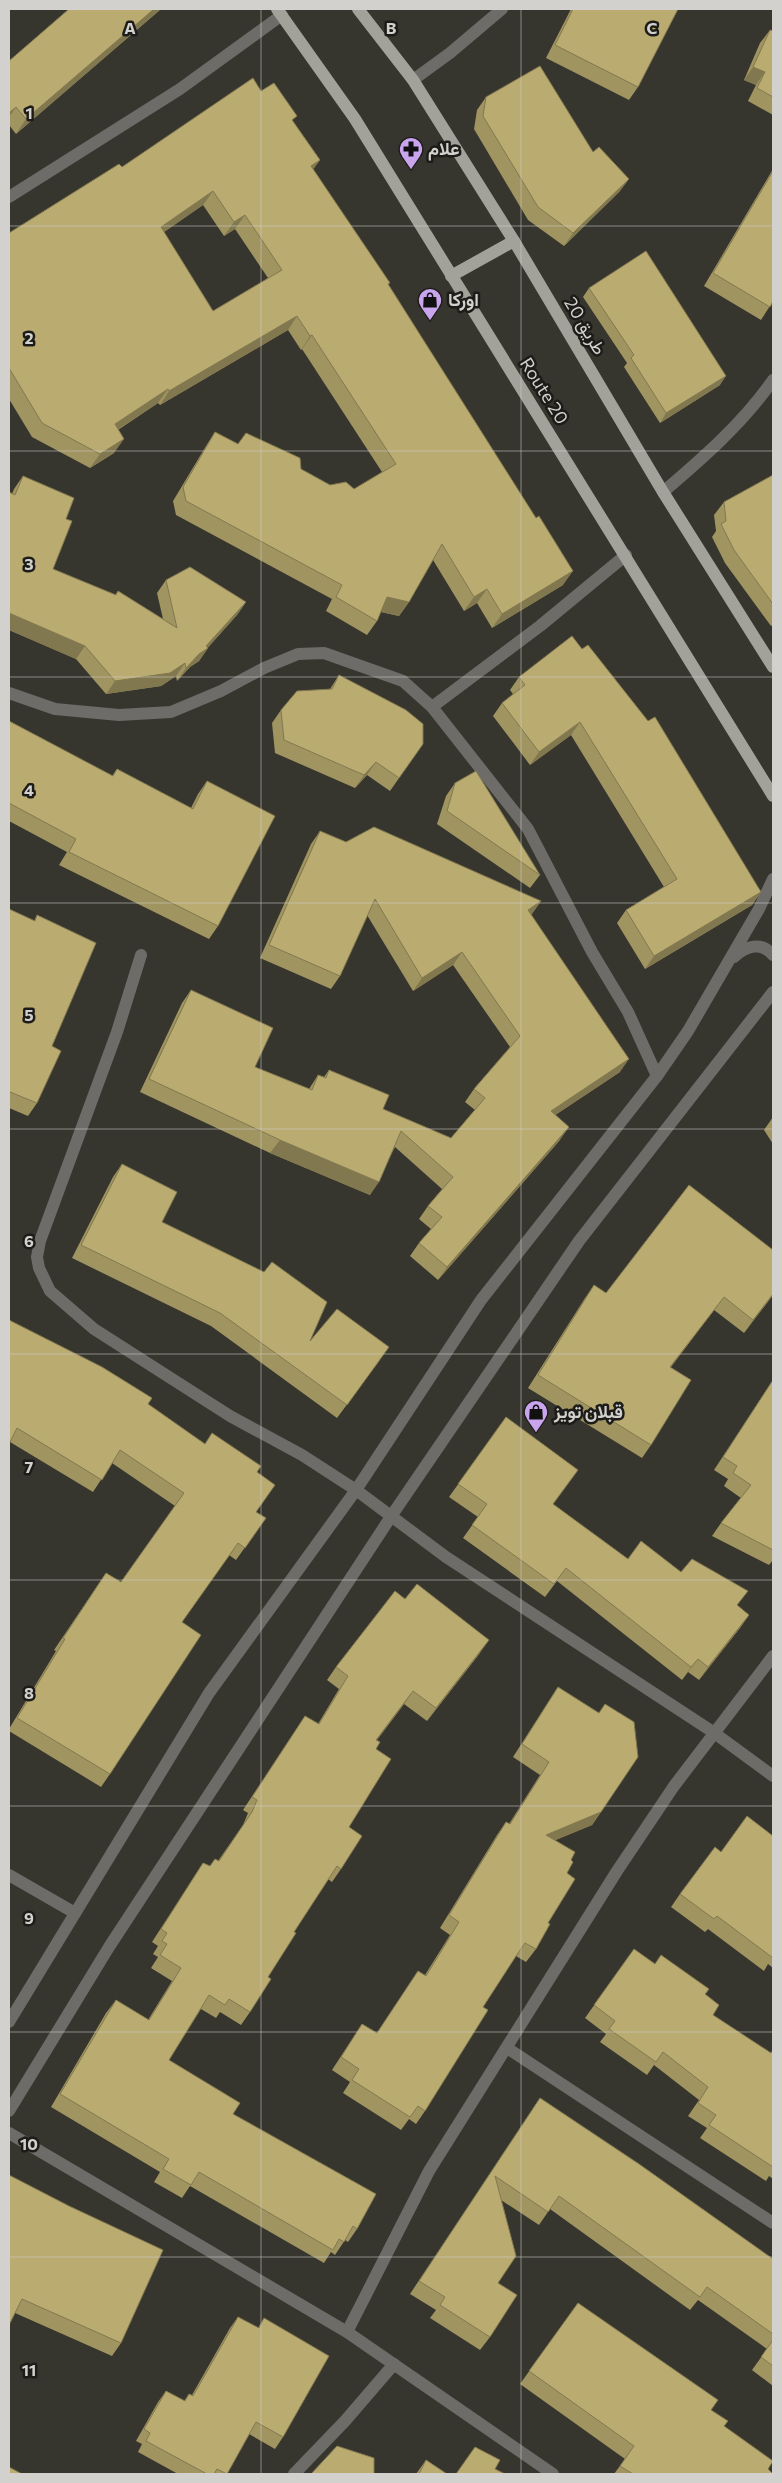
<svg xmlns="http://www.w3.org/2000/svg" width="782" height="2483" viewBox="0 0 782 2483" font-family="Commissioner,Vazirmatn,sans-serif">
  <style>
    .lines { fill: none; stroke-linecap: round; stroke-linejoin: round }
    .minor { stroke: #6d6c68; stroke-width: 12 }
    .major { stroke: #a3a29a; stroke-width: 12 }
    .wall { fill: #a09461; fill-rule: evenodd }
    .shaded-wall { fill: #82784f }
    .building { fill: #baac71; stroke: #82784f; fill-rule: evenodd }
    .grid { fill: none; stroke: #d2d1cd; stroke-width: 1; stroke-opacity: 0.55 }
    .labels { text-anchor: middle; stroke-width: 5; stroke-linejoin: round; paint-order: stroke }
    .poi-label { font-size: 18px; font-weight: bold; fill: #d2d1cd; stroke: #1d1c19; text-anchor: start }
    .street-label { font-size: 18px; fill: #d2d1cd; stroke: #1d1c19 }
    .grid-label { font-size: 16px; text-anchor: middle; font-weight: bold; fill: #d2d1cd; stroke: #1d1c19; stroke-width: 5; stroke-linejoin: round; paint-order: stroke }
  </style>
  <rect width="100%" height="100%" fill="#36352e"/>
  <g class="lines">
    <!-- minor -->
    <g class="minor">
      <polyline points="413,80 450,53 502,9"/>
      <polyline points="9,197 180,89 282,15"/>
      <path d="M663 492C703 458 743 423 773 380"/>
      <polyline points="9,693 55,709 119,715 171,712 221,691 264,668 298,654 324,653 403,681 432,707 528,829 592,952 628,1012 657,1076"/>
      <polyline points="432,707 540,626 626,555"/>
      <polyline points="141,955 117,1032 40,1241 37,1257 39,1268 50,1291 94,1329 230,1416 302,1455 356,1490 446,1557 713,1732 773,1776"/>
      <path d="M734 957C746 946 761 941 773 955"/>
      <polyline points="9,1875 75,1913"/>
      <polyline points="9,2022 209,1693 356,1490 481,1300 657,1076 688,1031 759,909 773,879"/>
      <polyline points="507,2048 773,2223"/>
      <polyline points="9,2111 109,1947 392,1515 579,1241 773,992"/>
      <polyline points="9,2133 347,2332 553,2474"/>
      <polyline points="347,2332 429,2171 617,1871 674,1786 773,1656"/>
      <polyline points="294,2474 345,2421 394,2364"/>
    </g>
    <!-- major -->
    <g class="major">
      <polyline points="277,9 355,119 773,796"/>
      <polyline points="358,9 413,80 514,241 663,492 773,667"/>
      <polyline points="451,276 514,241"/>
    </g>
  </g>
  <!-- wall -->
  <g class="wall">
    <polygon points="161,9 16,134 9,125 9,61"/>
    <polygon points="571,9 678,9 638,87 629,100 546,58"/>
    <polygon points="770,30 773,31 773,115 748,101 756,85 744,80 760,43"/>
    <path d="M261 91 293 121 320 160 313 169 388 285 563 585 492 628 477 603 464 611 433 560 409 602 399 616 381 612 377 621 367 635 326 611 332 599 176 515 173 501 206 446 215 432 238 444 301 469 330 485 354 489 382 472 302 349 301 350 288 330 160 405 158 403 118 430 114 453 90 468 32 437 9 399V233L122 167ZM203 205 224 236 235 229 268 278 213 311 164 232Z"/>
    <polygon points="486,97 593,152 629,179 619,192 564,246 528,220 474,129 477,110"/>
    <polygon points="773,169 773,301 761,320 704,286"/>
    <polygon points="589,288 720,385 660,423 624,367 627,363 583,297"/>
    <polygon points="773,475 773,625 771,626 725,563 712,537 716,531 714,515 724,502"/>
    <polygon points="23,476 66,519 53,569 115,595 118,591 163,619 157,593 166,580 246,602 237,615 208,647 208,648 199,661 190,667 177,681 176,676 161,686 106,694 76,659 9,630 9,492 12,494 14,489"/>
    <polygon points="572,636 761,892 752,905 645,969 617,923 626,910 664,887 571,735 530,765 493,716 502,703 513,694 510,690 519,677"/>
    <polygon points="339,675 423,744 390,791 367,775 355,788 275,753 272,723 281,710 330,689"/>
    <polygon points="9,721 112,776 117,769 191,808 198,794 207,781 218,926 209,939 59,865 67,852 9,821"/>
    <polygon points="455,783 540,875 530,888 437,824 446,796"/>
    <polygon points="320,831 346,842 541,901 531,915 620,1072 555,1115 560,1140 438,1280 410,1256 419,1243 431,1229 419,1219 428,1206 442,1189 395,1147 370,1195 270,1153 140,1092 182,1003 191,990 255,1067 309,1089 318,1075 324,1077 329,1070 383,1109 451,1138 475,1110 465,1102 474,1089 510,1047 453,965 413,991 367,915 340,976 331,989 260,958 311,844"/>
    <polygon points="9,909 34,921 37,915 52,1046 37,1103 28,1116 9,1108"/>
    <polygon points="773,1117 773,1144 764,1130"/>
    <polygon points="122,1164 162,1222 310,1341 380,1360 337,1418 211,1326 72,1258 113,1177"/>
    <polygon points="773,1250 773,1295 744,1333 714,1310 671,1367 651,1445 642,1458 528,1388 585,1298 594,1285 606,1293"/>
    <polygon points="9,1320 148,1404 205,1444 257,1472 256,1512 266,1518 236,1560 229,1555 182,1622 110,1774 101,1787 9,1731 9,1729 56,1651 54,1650 106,1573 121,1582 175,1506 112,1463 93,1492 10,1442 9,1444"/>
    <polygon points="773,1380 773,1560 769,1565 712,1536 721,1523 741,1498 724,1486 728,1479 714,1470"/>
    <polygon points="506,1417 553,1505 628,1559 681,1572 738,1606 749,1615 740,1628 699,1680 688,1672 682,1680 557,1581 545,1597 463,1538 478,1517 449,1497"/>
    <polygon points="480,1653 427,1721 404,1704 377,1740 376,1749 349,1827 341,1869 332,1882 328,1879 294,1932 268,1977 250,2012 241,2025 220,2012 216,2018 201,2009 169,2060 233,2114 357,2229 348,2242 345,2240 335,2255 331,2252 324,2263 190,2186 182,2198 154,2182 160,2172 51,2107 106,2013 116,2000 148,2020 172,1981 151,1968 158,1957 153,1954 158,1946 152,1942 203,1863 210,1866 218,1861 243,1825 248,1813 243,1810 305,1716 318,1724 339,1689 327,1680 336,1667"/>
    <polygon points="558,1687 601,1812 592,1825 555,1840 571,1860 548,1923 536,1949 526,1962 516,1956 483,2007 425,2111 416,2124 409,2119 401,2130 343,2093 350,2082 332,2070 362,2024 377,2033 418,1971 425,1975 450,1935 440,1928 497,1835 506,1822 509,1824 540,1775 513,1757"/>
    <polygon points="773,1836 773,1968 768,1964 764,1971 708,1929 705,1932 671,1907 680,1894 721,1852"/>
    <polygon points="634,1949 655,1964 709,1989 705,1995 713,2015 771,2053 773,2049 773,2179 769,2176 766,2181 700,2138 707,2128 688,2116 699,2100 654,2065 647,2075 600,2042 606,2034 585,2018"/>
    <polygon points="540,2098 773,2259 773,2386 752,2370 767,2349 698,2300 690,2310 550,2209 539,2225 501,2200 498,2283 490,2337 480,2350 430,2318 436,2310 410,2294"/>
    <polygon points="9,2175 121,2343 112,2356 15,2313"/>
    <polygon points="578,2303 711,2410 724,2426 773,2474 614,2474 625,2459 520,2384"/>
    <polygon points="238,2317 258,2328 264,2318 283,2437 275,2449 249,2434 227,2474 178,2474 138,2452 142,2444 136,2441 158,2402 166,2391 184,2401 189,2394 192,2395 230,2328"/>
    <polygon points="426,2460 447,2474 416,2474"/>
  </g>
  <!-- shaded-wall -->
  <g class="shaded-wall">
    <polygon points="154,9 161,9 16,134 26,119"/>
    <polygon points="753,67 765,72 756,85 744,80"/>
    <polygon points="16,107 9,117 9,113"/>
    <polygon points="320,160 310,174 311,166"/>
    <polygon points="629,179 619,192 564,246 573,233"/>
    <polygon points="213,191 203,205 151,241 161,227"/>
    <polygon points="245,215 235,229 224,236 234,222"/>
    <polygon points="297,316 288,330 160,405 169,391"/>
    <polygon points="312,335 302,349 301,350 310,336"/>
    <polygon points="726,376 720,385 660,423 666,413"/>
    <polygon points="168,389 158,403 105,438 115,424"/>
    <polygon points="124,439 114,453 90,468 100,454"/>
    <polygon points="573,571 563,585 492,628 502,614"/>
    <polygon points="487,589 477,603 464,611 474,597"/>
    <polygon points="387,597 409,602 399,616 377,611"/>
    <polygon points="246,602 237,615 206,650 208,648 199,661 190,667 177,681 186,668"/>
    <polygon points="9,613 85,646 76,659 9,630"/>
    <polygon points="185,663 176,676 161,686 106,694 115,681"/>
    <polygon points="580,722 571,735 530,765 539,752"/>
    <polygon points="376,762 367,775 355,788 364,775"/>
    <polygon points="761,892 752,905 645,969 654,956"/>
    <polygon points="541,901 532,914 518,923 528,910"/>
    <polygon points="462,952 453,965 413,991 422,978"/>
    <polygon points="629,1059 620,1072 542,1124 551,1111"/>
    <polygon points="569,1127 560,1140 438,1280 447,1267"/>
    <polygon points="280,1140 379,1182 370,1195 270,1153"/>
    <polygon points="773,1294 773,1295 744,1333 753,1320"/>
    <polygon points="724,1297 714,1310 661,1380 670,1367"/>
    <polygon points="749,1615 740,1628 699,1680 708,1667"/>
    <polygon points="489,1640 480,1653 427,1721 436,1708"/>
    <polygon points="698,1659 688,1672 682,1680 691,1667"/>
    <polygon points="413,1691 404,1704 367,1753 376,1740"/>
    <polygon points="601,1812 592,1825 537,1848 546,1835"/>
  </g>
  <!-- building -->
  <g class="building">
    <polygon points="69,9 154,9 26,119 16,107 9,113 9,61"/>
    <polygon points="573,9 678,9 638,87 555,45"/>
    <polygon points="770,30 773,31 773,97 757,88 765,72 753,67"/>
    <polygon points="540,66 593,152 599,147 629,179 573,233 538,207 483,116 486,97"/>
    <path d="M253 78 261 91 274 83 297 116 292 120 320 160 311 166 390 283 388 284 536 518 539 516 573 571 502 614 487 589 474 597 442 544 409 602 387 597 377 621 336 597 342 585 186 501 183 487 215 432 238 444 246 433 300 458 301 469 330 485 346 482 354 489 396 464 312 335 310 336 297 316 169 391 168 389 115 424 124 439 100 454 42 423 9 368V233L119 164 122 167ZM213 191 234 222 245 215 282 270 213 311 161 227Z"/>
    <polygon points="773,171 773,301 770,307 713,273"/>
    <polygon points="646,251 726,376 666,413 631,358 634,355 589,288"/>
    <polygon points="773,475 773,604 734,550 721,524 726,521 724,502"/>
    <polygon points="23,476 74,498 66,519 72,521 53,569 116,595 118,591 177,628 166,580 190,567 246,602 206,646 208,648 199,654 186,668 185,663 170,673 115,681 85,646 9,613 9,492 15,495"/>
    <polygon points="572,636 582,649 588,645 648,721 655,717 761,892 654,956 626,910 677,879 580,722 539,752 502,703 525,685 519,677"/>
    <polygon points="339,675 406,710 423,724 423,744 399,778 376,762 364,775 284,740 281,710 297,691 332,689"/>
    <polygon points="9,721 113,776 117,769 193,809 207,781 275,816 218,926 69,852 76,839 9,803"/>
    <polygon points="476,771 540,875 447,811 455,783"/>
    <polygon points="374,827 541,901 528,910 629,1059 551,1111 569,1127 447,1267 419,1243 442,1217 428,1206 453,1177 401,1131 379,1182 280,1140 149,1079 191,990 273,1028 255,1067 312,1090 318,1075 326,1078 329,1070 389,1095 383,1109 451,1138 485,1098 474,1089 520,1036 462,952 422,978 375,899 340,976 269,945 320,831 346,842"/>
    <polygon points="9,909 35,921 37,915 96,943 52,1046 61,1051 37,1103 10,1092 9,1095"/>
    <polygon points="122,1164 177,1192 162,1222 264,1272 272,1262 327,1302 310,1341 337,1309 389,1347 347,1405 220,1313 81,1245"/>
    <polygon points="689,1185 773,1250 773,1294 753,1320 724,1297 670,1367 691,1380 651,1445 538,1375 594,1285 606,1293"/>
    <polygon points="9,1320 102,1367 152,1398 148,1404 205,1444 212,1433 261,1466 257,1472 275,1485 256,1512 266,1518 245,1548 238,1543 182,1622 201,1635 110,1774 17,1718 65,1639 63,1638 106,1573 121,1582 184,1493 120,1450 102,1480 17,1428 10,1442 9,1442"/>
    <polygon points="773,1380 773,1550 721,1523 751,1485 733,1473 737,1466 723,1457"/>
    <polygon points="506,1417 578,1470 553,1504 628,1559 641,1541 681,1572 692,1559 748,1591 737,1605 749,1615 708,1667 698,1659 691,1667 566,1568 554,1584 472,1525 487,1504 458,1484"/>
    <polygon points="417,1584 489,1640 436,1708 413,1691 376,1740 380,1742 376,1749 391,1759 349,1827 362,1836 341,1869 337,1866 294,1932 296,1933 268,1977 271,1979 250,2012 229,1999 225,2005 209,1995 169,2060 240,2103 233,2114 376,2194 357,2229 353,2226 344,2242 339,2239 333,2250 199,2172 191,2185 163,2169 169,2159 60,2094 116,2000 149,2020 181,1968 160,1955 167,1944 162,1941 167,1933 161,1929 203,1863 210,1866 215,1859 219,1861 252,1812 257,1800 252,1797 305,1716 319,1724 348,1676 336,1667 395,1591 405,1599"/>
    <polygon points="558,1687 599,1713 605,1704 634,1722 638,1757 601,1812 546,1835 575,1852 571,1860 573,1862 567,1873 575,1879 548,1923 550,1924 536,1949 525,1943 516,1956 483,2007 488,2010 425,2111 418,2106 410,2117 352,2080 359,2069 341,2057 362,2024 377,2033 418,1971 426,1976 459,1922 449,1915 506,1822 510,1824 549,1762 522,1744"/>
    <polygon points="747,1816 773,1836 773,1958 717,1916 714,1919 680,1894 715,1847 721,1852"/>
    <polygon points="634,1949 655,1964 661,1955 709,1989 705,1994 719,2005 713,2015 771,2053 773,2050 773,2167 709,2125 716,2115 698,2103 708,2087 663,2052 656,2062 609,2029 615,2021 594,2005"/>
    <polygon points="540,2098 639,2164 773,2259 773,2334 707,2287 700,2297 559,2196 548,2212 495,2176 516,2256 498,2283 517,2295 490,2337 440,2305 445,2297 419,2281"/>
    <polygon points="9,2175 69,2206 163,2250 121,2343 22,2299 9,2325"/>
    <polygon points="578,2303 718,2400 711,2410 728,2421 724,2426 773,2461 768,2469 773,2474 633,2474 620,2466 634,2446 529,2371"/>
    <polygon points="238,2317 259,2328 264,2318 329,2356 283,2437 256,2422 227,2474 217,2469 214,2474 207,2474 146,2441 150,2433 144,2429 166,2391 185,2401 189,2394 193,2396"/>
    <polygon points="773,2340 773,2366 761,2357"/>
    <polygon points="337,2446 374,2458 374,2474 311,2474"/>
    <polygon points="475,2447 500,2460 495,2469 505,2474 456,2474"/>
    <polygon points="426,2460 447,2474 419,2474"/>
    <polygon points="9,2467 22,2474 9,2474"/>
  </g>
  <!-- grid -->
  <path class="grid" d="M261 9V2474M521 9V2474M9 226H773M9 451H773M9 677H773M9 903H773M9 1129H773M9 1354H773M9 1580H773M9 1806H773M9 2032H773M9 2257H773"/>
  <!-- icons -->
  <defs>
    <g id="pharmacy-pin" transform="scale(1.25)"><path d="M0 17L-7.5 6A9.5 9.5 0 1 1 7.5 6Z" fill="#c9a5ee" stroke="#1d1c19"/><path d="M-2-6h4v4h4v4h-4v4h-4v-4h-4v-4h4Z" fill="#111"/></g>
    <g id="shop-pin" transform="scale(1.25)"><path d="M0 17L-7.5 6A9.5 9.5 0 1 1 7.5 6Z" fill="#c9a5ee" stroke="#1d1c19"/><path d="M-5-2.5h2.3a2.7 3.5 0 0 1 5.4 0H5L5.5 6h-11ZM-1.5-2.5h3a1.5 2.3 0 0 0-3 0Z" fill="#111"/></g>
  </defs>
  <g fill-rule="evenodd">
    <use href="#pharmacy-pin" x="411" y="149"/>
    <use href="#shop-pin" x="430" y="300"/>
    <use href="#shop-pin" x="536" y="1412"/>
  </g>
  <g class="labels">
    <!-- poi labels -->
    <g class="poi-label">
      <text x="428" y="155">علام</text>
      <text x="448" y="306">اوركا</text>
      <text x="554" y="1418">قبلان تويز</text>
    </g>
    <!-- street labels -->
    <g class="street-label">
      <text transform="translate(585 326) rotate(59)" y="6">طريق 20</text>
      <text transform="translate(544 391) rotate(58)" y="6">Route 20</text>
    </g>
  </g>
  <g class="grid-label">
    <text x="130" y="34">A</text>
    <text x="391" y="34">B</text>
    <text x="652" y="34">C</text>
    <text x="29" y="119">1</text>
    <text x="29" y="344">2</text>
    <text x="29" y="570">3</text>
    <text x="29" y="796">4</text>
    <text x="29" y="1021">5</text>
    <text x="29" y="1247">6</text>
    <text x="29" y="1473">7</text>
    <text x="29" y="1699">8</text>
    <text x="29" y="1924">9</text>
    <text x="29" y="2150">10</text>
    <text x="29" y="2376">11</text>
  </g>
  <!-- border -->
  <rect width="782" height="2483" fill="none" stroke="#d2d1cd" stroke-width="20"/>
</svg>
